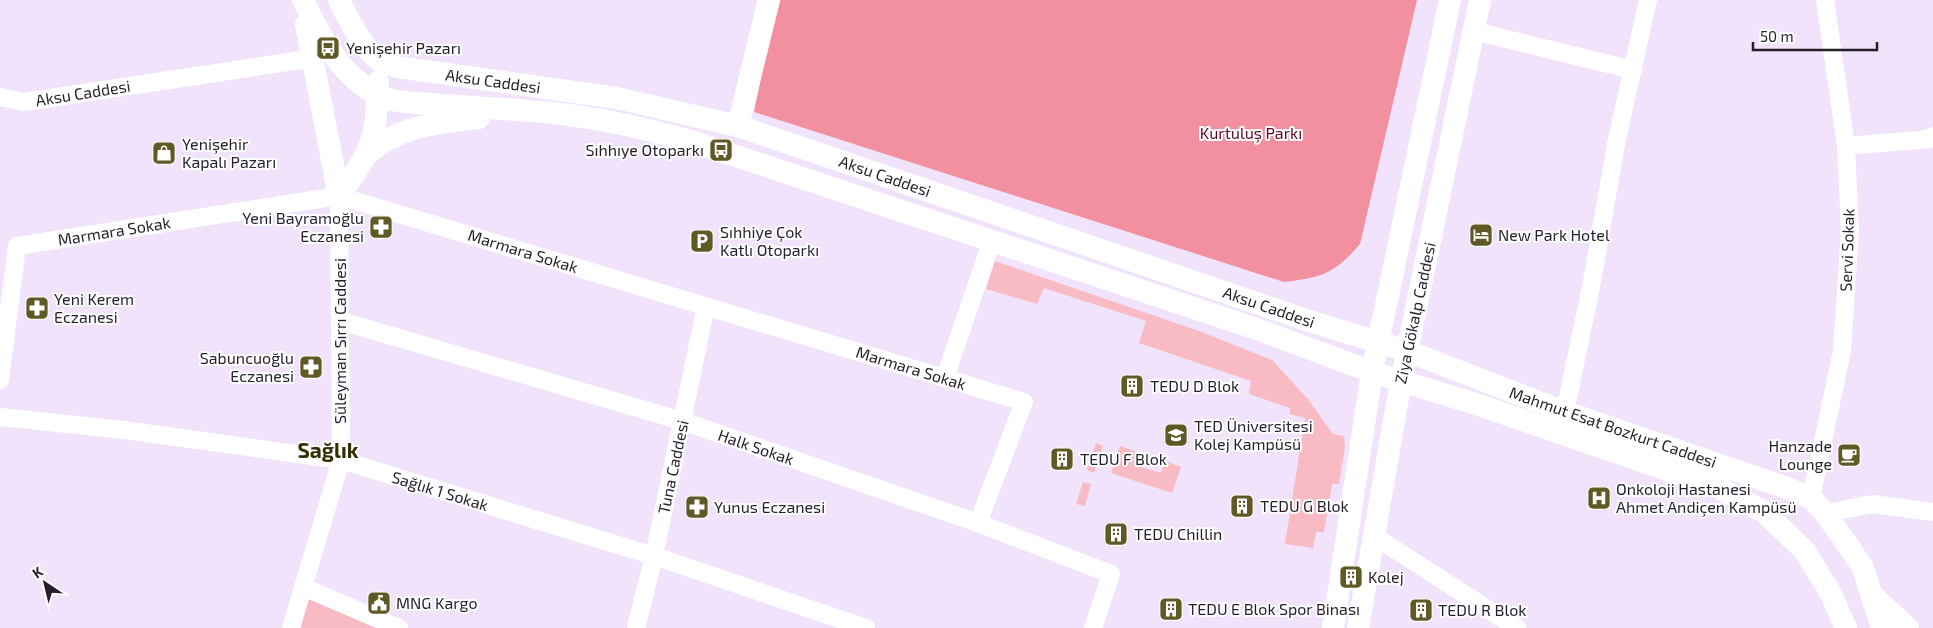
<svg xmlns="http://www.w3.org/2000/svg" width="1933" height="628" viewBox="0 0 1933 628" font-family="'Exo 2',sans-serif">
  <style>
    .green { fill: #f8bbc3 }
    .forest { fill: #f290a0 }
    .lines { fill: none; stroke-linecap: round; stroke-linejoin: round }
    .minor { stroke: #fff; stroke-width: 18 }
    .major { stroke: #fff; stroke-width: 22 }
    .labels { text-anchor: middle; stroke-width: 4; stroke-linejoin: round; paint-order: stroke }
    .poi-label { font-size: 16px; fill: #251f2a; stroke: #fff; text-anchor: start }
    .street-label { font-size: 16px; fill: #251f2a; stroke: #fff }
    .park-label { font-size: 16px; fill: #600724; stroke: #fff }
    .district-label { font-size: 21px; font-weight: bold; fill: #332d02; stroke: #fff }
  </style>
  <rect width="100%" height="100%" fill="#f0e3fb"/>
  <!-- green -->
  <g class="green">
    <polygon points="995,261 1199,331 1272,360 1307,398 1333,434 1344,436 1345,447 1339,484 1332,484 1324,532 1316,532 1313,548 1285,544 1305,418 1290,414 1290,408 1249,394 1251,381 1139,343 1146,321 1044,288 1037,304 986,289"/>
    <polygon points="1096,443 1103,446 1094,473 1087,470"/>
    <polygon points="1120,446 1143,454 1139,466 1161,473 1165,461 1181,467 1172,493 1111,473"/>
    <polygon points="1083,482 1091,484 1085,506 1076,504"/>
    <polygon points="303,587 399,628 291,628"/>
  </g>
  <!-- forest -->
  <path class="forest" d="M777 0H1417L1360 244C1334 274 1323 277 1284 282L754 112Z"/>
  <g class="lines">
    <!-- minor -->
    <g class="minor">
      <polyline points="1474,31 1633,70"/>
      <polyline points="0,97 24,102 314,58"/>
      <polyline points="1846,146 1929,139 1933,136"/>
      <polyline points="341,321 682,421 978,523 1111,574 1093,628"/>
      <polyline points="945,378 992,240"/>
      <polyline points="0,380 17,246 339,196 1024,402 978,523"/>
      <polyline points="1565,412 1591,287 1617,139 1648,0"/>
      <polyline points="0,417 124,430 341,460 654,556 866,628"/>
      <polyline points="1811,498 1842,351 1850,231 1846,146 1825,0"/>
      <polyline points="1825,513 1873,504 1933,512"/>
      <polyline points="1374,536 1517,628"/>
      <polyline points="303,587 399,628"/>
      <polyline points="291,628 341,460 339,196"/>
      <polyline points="636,628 654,556 706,306"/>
    </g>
    <!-- major -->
    <g class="major">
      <path d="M303 0C321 37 339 74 376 94 392 103 415 103 432 104 477 108 524 109 569 115 610 120 651 130 691 141L1254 328 1372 372 1476 404 1720 488 1764 512 1804 550 1830 592 1846 628"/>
      <path d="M339 0C347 17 365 53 382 62 386 64 392 65 397 67L617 98 738 126 1306 320 1407 351 1565 412 1787 488 1811 498 1825 513 1847 544 1863 568 1882 628"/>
      <polyline points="306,25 339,196"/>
      <polyline points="738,126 769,0"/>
      <path d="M366 155C398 126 437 123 479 118"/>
      <path d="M339 196C348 183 359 169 366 154 377 132 377 107 378 82"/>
      <polyline points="1872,595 1908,628"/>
      <polyline points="1333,628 1372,372 1450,0"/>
      <polyline points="1358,628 1401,381 1480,0"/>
    </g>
  </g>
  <!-- icons -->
  <defs>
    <g id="bus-square" transform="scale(1.25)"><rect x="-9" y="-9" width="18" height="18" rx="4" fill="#615925" stroke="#fff"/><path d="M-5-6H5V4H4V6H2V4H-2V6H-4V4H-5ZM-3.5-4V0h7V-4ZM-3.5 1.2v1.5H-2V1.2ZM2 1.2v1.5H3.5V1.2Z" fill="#fff"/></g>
    <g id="shop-square" transform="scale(1.25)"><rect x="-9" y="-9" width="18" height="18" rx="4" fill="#615925" stroke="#fff"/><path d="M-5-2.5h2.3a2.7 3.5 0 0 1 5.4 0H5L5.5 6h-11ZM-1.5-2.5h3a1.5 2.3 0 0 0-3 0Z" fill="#fff"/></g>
    <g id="pharmacy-square" transform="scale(1.25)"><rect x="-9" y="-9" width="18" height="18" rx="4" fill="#615925" stroke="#fff"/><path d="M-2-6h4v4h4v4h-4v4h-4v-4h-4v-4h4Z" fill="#fff"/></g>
    <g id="hotel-square" transform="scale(1.25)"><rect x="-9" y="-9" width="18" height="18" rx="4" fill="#615925" stroke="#fff"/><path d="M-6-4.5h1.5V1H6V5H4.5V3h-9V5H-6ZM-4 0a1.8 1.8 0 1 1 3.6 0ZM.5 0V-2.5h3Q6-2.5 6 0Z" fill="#fff"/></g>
    <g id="parking-square" transform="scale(1.25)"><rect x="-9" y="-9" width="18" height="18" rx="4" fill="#615925" stroke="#fff"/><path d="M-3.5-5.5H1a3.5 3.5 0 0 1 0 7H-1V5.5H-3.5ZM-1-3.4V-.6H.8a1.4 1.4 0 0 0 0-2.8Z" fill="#fff"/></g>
    <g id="building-square" transform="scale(1.25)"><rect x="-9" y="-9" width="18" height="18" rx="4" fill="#615925" stroke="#fff"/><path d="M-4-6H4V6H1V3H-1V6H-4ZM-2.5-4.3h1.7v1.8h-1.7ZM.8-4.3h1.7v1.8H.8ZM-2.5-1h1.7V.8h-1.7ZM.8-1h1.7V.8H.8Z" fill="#fff"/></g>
    <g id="university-square" transform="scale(1.25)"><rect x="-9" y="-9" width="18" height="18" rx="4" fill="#615925" stroke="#fff"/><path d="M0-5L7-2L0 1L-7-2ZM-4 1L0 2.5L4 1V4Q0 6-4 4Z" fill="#fff"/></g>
    <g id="cafe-square" transform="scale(1.25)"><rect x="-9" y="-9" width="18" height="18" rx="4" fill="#615925" stroke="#fff"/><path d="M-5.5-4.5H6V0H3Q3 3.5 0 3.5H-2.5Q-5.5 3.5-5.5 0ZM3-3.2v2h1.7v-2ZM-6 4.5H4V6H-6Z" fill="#fff"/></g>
    <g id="hospital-square" transform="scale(1.25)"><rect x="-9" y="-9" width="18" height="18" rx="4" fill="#615925" stroke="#fff"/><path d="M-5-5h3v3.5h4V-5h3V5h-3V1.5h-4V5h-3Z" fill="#fff"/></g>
    <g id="civic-square" transform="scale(1.25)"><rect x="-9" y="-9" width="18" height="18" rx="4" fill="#615925" stroke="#fff"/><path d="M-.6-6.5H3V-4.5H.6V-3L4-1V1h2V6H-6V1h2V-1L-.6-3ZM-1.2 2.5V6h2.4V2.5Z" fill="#fff"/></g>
  </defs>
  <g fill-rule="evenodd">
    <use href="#bus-square" x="328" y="48"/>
    <use href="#bus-square" x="721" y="150"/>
    <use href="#shop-square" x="164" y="153"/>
    <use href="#pharmacy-square" x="381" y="227"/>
    <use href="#hotel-square" x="1481" y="235"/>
    <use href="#parking-square" x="702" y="241"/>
    <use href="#pharmacy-square" x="37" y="308"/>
    <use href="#pharmacy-square" x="311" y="367"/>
    <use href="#building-square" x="1132" y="386"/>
    <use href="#university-square" x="1176" y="435"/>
    <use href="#cafe-square" x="1849" y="455"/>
    <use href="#building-square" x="1062" y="459"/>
    <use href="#hospital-square" x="1599" y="498"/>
    <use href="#building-square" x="1242" y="506"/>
    <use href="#pharmacy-square" x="697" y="507"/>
    <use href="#building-square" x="1116" y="534"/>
    <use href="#building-square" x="1351" y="577"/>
    <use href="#civic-square" x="379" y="603"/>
    <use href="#building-square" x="1171" y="609"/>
    <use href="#building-square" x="1421" y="610"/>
  </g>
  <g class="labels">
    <!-- poi labels -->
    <g class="poi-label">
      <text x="346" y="54">Yenişehir Pazarı</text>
      <text x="182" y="150">Yenişehir<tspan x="182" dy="18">Kapalı Pazarı</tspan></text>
      <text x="704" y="156" text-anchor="end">Sıhhıye Otoparkı</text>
      <text x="364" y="224" text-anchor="end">Yeni Bayramoğlu<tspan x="364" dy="18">Eczanesi</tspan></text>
      <text x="720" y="238">Sıhhiye Çok<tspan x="720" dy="18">Katlı Otoparkı</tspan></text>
      <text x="1498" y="241">New Park Hotel</text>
      <text x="54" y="305">Yeni Kerem<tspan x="54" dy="18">Eczanesi</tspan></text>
      <text x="294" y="364" text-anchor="end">Sabuncuoğlu<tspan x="294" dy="18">Eczanesi</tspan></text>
      <text x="1150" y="392">TEDU D Blok</text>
      <text x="1194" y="432">TED Üniversitesi<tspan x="1194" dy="18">Kolej Kampüsü</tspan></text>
      <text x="1832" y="452" text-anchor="end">Hanzade<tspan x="1832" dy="18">Lounge</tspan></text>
      <text x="1080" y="465">TEDU F Blok</text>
      <text x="1616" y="495">Onkoloji Hastanesi<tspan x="1616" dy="18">Ahmet Andiçen Kampüsü</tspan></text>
      <text x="1260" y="512">TEDU G Blok</text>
      <text x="714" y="513">Yunus Eczanesi</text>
      <text x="1134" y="540">TEDU Chillin</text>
      <text x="1368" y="583">Kolej</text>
      <text x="396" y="609">MNG Kargo</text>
      <text x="1188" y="615">TEDU E Blok Spor Binası</text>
      <text x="1438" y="616">TEDU R Blok</text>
    </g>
    <!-- street labels -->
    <g class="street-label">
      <text transform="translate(493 81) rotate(8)" y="6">Aksu Caddesi</text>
      <text transform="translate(83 93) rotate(-9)" y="6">Aksu Caddesi</text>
      <text transform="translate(885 176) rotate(19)" y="6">Aksu Caddesi</text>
      <text transform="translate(114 231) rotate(-9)" y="6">Marmara Sokak</text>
      <text transform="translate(1847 250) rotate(-88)" y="6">Servi Sokak</text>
      <text transform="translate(523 251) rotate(17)" y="6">Marmara Sokak</text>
      <text transform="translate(1269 307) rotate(19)" y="6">Aksu Caddesi</text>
      <text transform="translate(1415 313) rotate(-78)" y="6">Ziya Gökalp Caddesi</text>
      <text transform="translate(340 341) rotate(-90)" y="6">Süleyman Sırrı Caddesi</text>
      <text transform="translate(911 368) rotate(17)" y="6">Marmara Sokak</text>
      <text transform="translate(1613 427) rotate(19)" y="6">Mahmut Esat Bozkurt Caddesi</text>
      <text transform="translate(756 447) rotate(19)" y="6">Halk Sokak</text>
      <text transform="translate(673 467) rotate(-78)" y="6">Tuna Caddesi</text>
      <text transform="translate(440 491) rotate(17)" y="6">Sağlık 1 Sokak</text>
    </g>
    <!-- park labels -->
    <g class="park-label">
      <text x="1251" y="139">Kurtuluş Parkı</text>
    </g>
    <!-- district labels -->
    <g class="district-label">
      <text x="328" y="458">Sağlık</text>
    </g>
  </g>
  <!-- north arrow -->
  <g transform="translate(45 583) rotate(325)" stroke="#ffffff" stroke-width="4" paint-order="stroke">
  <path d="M0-4L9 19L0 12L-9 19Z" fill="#251f2a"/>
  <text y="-8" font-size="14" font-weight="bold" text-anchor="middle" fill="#251f2a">K</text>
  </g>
  <!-- scale -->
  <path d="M1753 42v8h124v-8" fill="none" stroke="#251f2a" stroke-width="2.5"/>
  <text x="1760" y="42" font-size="15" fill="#251f2a" stroke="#ffffff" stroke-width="4" paint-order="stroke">50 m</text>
</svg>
